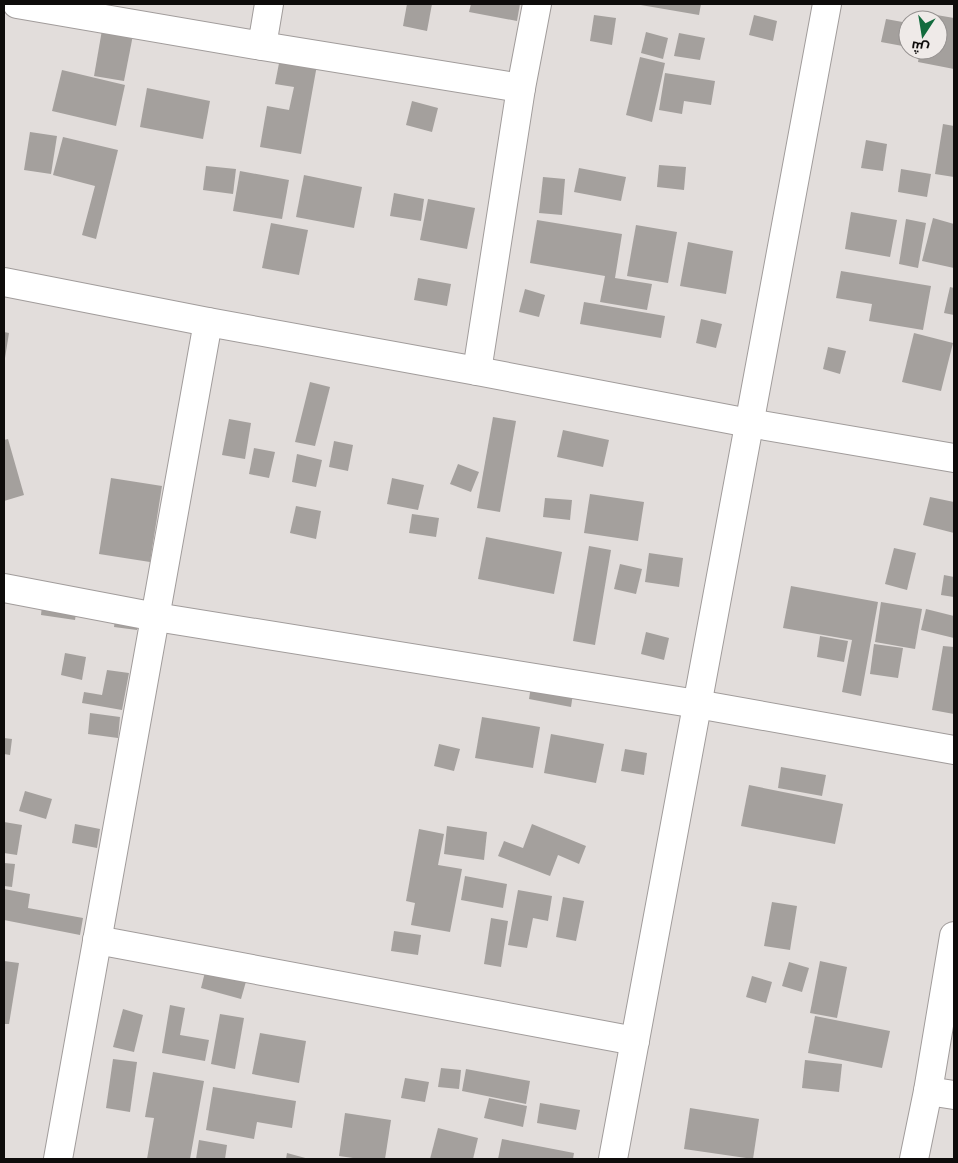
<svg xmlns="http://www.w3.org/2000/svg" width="958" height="1163" viewBox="0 0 958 1163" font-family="Overpass,Cairo,sans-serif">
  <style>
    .building { fill: #a4a09d }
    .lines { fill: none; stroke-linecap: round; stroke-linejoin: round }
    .minor-casing { stroke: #a19c9b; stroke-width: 30 }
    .minor { stroke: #fff; stroke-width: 28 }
  </style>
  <rect width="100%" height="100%" fill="#e2dddb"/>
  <!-- building -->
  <g class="building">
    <polygon points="407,4 432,4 427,31 403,26"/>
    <polygon points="471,4 520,4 517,21 469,12"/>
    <polygon points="635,4 701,4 699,15"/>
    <polygon points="919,12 954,18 954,69 918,62 920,50 938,50 938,20 918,20"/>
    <polygon points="594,15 616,18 612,45 590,41"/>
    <polygon points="754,15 777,21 773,41 749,35"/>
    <polygon points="886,19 908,23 908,47 881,42"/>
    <polygon points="102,30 133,35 124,81 94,76"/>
    <polygon points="646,32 668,38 663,59 641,53"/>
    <polygon points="679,33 705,38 700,60 674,56"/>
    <polygon points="640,57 665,63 652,122 626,115"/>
    <polygon points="280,58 317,65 301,154 260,147 267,106 289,110 294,87 275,84"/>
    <polygon points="62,70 125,85 116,126 52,111"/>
    <polygon points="665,73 715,81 711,105 684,101 682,114 659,110"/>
    <polygon points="147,88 210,101 203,139 140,127"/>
    <polygon points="412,101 438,108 432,132 406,125"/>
    <polygon points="943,124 954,126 954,177 935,174"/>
    <polygon points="30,132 57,136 51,174 24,170"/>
    <polygon points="63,137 118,150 96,239 82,235 95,186 53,175"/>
    <polygon points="866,140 887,144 883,171 861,168"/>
    <polygon points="659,165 686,167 684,190 657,187"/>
    <polygon points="206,166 236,169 233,194 203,190"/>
    <polygon points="579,168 626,177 621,201 574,192"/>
    <polygon points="901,169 931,174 927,197 898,192"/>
    <polygon points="240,171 289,180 282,219 233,211"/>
    <polygon points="304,175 362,187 354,228 296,217"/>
    <polygon points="543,177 565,179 562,215 539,213"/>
    <polygon points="394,193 424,199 421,221 390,216"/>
    <polygon points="428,199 475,208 467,249 420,240"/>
    <polygon points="851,212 897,220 890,257 845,249"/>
    <polygon points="933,218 954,224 954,268 922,261"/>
    <polygon points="906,219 926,223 918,268 899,264"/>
    <polygon points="537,220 622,234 615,278 652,284 647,310 600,302 605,276 530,263"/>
    <polygon points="271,223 308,230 299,275 262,268"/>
    <polygon points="636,225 677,232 668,283 627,276"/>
    <polygon points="688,242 733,251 726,294 680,286"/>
    <polygon points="841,271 931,286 923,330 869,321 872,304 836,298"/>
    <polygon points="418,278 451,284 447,306 414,300"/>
    <polygon points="950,287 954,288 954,315 944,313"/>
    <polygon points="525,289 545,295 539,317 519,312"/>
    <polygon points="584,302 665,316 661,338 580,324"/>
    <polygon points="701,319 722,324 716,348 696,343"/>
    <polygon points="4,332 9,333 5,358 4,358"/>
    <polygon points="914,333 953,343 941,391 902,382"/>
    <polygon points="828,347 846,351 840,374 823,369"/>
    <polygon points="310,382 330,387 315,446 295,442"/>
    <polygon points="493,417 516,421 500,512 477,508"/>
    <polygon points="229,419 251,423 245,459 222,455"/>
    <polygon points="563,430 609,440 603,467 557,457"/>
    <polygon points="8,439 24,495 4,501 4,440"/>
    <polygon points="334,441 353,445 348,471 329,467"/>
    <polygon points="254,448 275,452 269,478 249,474"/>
    <polygon points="297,454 322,460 316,487 292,482"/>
    <polygon points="458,464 479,472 471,492 450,484"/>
    <polygon points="111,478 162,486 150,562 99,554"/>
    <polygon points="392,478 424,485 418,510 387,504"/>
    <polygon points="590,494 644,502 638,541 584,533"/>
    <polygon points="930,497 954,502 954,533 923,525"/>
    <polygon points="545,498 572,500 570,520 543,517"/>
    <polygon points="296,506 321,511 316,539 290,533"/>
    <polygon points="412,514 439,518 436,537 409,533"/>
    <polygon points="486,537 562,552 554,594 478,579"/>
    <polygon points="589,546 611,550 595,645 573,641"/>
    <polygon points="894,548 916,553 907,590 885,584"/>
    <polygon points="649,553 683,558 679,587 645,582"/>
    <polygon points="620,564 642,569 636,594 614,589"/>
    <polygon points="944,575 954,577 954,597 941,595"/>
    <polygon points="791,586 878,602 861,696 842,692 852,640 783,628"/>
    <polygon points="43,596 78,601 75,620 41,615"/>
    <polygon points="881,602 922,609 915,649 875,642"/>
    <polygon points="926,609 954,616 954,638 921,630"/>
    <polygon points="116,610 139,612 137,630 114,627"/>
    <polygon points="646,632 669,638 664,660 641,654"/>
    <polygon points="820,636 848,641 844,662 817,657"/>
    <polygon points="874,644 903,648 898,678 870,674"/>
    <polygon points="943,646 954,647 954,714 932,710"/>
    <polygon points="65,653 86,657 82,680 61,675"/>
    <polygon points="107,670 129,673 122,710 82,703 84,692 102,695"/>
    <polygon points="532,680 574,687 571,707 529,699"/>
    <polygon points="90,713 120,717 118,738 88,734"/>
    <polygon points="482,717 540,727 533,768 475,758"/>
    <polygon points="551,734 604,744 596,783 544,773"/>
    <polygon points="4,738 12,739 10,755 4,754"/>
    <polygon points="439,744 460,749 454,771 434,766"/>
    <polygon points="625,749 647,753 644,775 621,771"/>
    <polygon points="781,767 826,775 822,796 778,788"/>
    <polygon points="749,785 843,804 835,844 741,826"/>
    <polygon points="25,791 52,799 46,819 19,811"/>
    <polygon points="4,822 22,825 17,855 4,853"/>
    <polygon points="75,824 100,829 97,848 72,843"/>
    <polygon points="532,824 586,846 579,864 558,855 550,876 498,856 504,841 523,848"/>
    <polygon points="447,826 487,832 484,860 444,854"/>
    <polygon points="419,829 444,834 438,865 462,869 450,932 411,925 415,903 406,901"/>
    <polygon points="4,863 15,864 12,887 4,886"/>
    <polygon points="465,876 507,884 503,908 461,900"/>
    <polygon points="4,889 30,894 28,908 83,918 80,935 4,920"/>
    <polygon points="518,890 552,896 548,921 533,918 527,948 508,945"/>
    <polygon points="563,897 584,901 576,941 556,937"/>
    <polygon points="772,902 797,906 790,950 764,946"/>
    <polygon points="491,918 508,921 501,967 484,964"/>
    <polygon points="394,931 421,935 418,955 391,951"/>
    <polygon points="4,961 19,963 9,1024 4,1024"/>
    <polygon points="820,961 847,967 837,1018 810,1013"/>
    <polygon points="789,962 809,968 802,992 782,986"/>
    <polygon points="206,968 247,978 241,999 201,988"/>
    <polygon points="752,976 772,982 766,1003 746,997"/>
    <polygon points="170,1005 185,1008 180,1035 209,1040 205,1061 162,1053"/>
    <polygon points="123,1009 143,1015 134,1052 113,1047"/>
    <polygon points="220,1014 244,1018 235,1069 211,1064"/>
    <polygon points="815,1016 890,1031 882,1068 808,1053"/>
    <polygon points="260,1033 306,1041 299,1083 252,1074"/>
    <polygon points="113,1059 137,1062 130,1112 106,1108"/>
    <polygon points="805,1060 842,1064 839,1092 802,1088"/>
    <polygon points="441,1068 461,1070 459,1089 438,1087"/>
    <polygon points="466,1069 530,1081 526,1104 462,1091"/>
    <polygon points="153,1072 204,1081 190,1159 147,1159 154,1118 145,1117"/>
    <polygon points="405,1078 429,1082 425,1102 401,1098"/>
    <polygon points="213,1087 296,1101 292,1128 257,1122 254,1139 206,1130"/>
    <polygon points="489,1098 527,1106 523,1127 484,1118"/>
    <polygon points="540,1103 580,1110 576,1130 537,1123"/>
    <polygon points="690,1108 759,1119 753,1159 684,1149"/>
    <polygon points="345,1113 391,1120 385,1159 360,1159 339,1156"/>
    <polygon points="438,1128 478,1138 473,1159 430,1159"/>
    <polygon points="502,1139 574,1153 573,1159 498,1159"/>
    <polygon points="199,1140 227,1145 225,1159 196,1159"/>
    <polygon points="287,1153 309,1159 286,1159"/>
  </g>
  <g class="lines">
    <!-- minor casing -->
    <g class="minor-casing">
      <g id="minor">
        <polyline points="17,4 262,46 269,4"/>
        <polyline points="262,46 521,88"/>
        <polyline points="4,282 208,322 477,371 749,423 954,458"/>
        <polyline points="477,371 521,88 537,4"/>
        <polyline points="4,588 156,617 697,704 954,750"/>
        <polyline points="97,940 635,1041"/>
        <polyline points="928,1091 954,1095"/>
        <polyline points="58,1159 208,322"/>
        <polyline points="613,1159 827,4"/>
        <polyline points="914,1159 928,1091 954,936"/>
      </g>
    </g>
    <!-- minor -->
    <use href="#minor" class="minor"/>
  </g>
  <!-- border -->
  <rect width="958" height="1163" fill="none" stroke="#0e0c0b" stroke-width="10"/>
  <!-- north arrow -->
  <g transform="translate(923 35) rotate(192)"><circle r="24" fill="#efeae8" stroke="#959190"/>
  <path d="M0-4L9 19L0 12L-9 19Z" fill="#126b3d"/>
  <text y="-8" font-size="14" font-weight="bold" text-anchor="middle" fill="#0e0c0b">ش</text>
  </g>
</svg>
